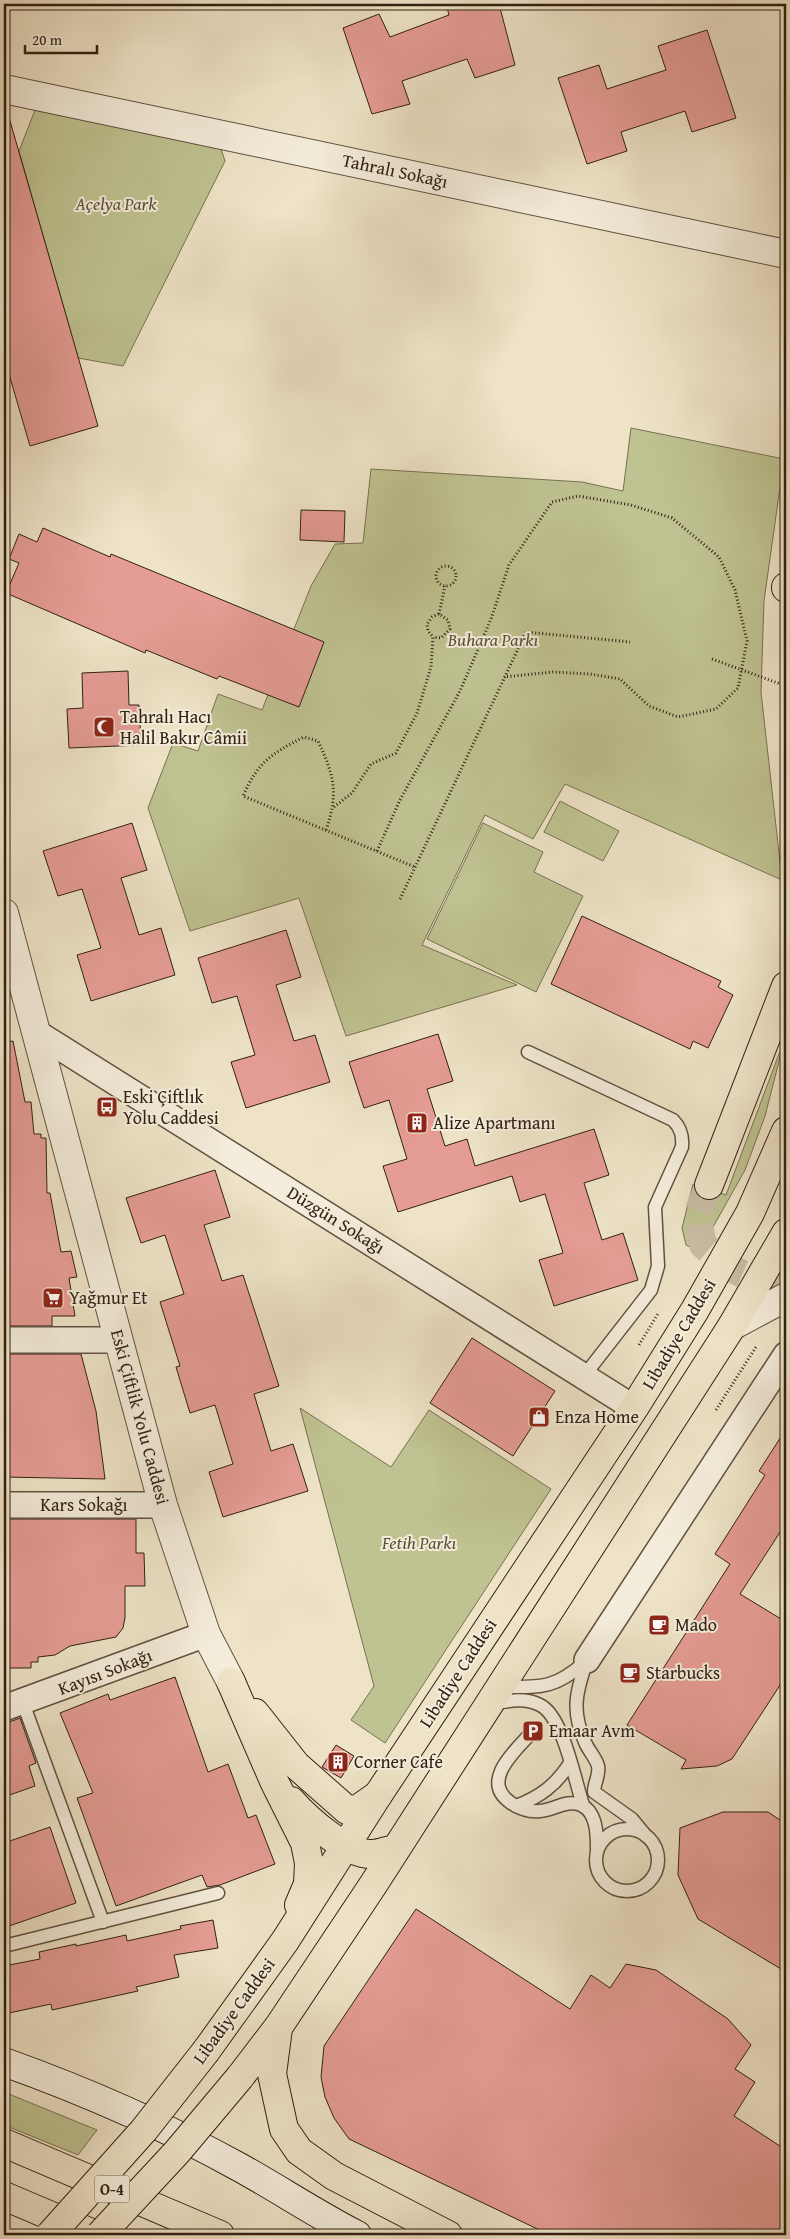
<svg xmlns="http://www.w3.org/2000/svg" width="790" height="2239" viewBox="0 0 790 2239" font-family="'Gentium Book Plus',serif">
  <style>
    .green { fill: #bfc291; stroke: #787152 }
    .building { fill: #e59c94; stroke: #302013 }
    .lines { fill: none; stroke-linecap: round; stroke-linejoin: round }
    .primary-tunnel { stroke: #c8bca3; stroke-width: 28; stroke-dasharray: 28 14; stroke-linecap: butt }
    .service-casing { stroke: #605140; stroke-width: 15 }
    .minor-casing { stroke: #605140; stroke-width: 28 }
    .tertiary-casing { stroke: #605140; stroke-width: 30 }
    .secondary-casing { stroke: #302013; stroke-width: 30 }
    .primary-casing { stroke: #302013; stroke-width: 30 }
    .trunk-casing { stroke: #302013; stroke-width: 30 }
    .path { stroke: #302013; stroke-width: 3; stroke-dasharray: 1 2.5; stroke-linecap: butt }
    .service { stroke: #f4eddb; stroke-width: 12 }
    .minor { stroke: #f4eddb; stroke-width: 25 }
    .tertiary { stroke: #f4eddb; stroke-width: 28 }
    .secondary { stroke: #f4eddb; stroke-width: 28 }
    .primary { stroke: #eee3c7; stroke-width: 28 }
    .trunk { stroke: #eee3c7; stroke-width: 28 }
    .primary-bridge-casing { stroke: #302013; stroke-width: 30; stroke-linecap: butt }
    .primary-bridge { stroke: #eee3c7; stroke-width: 28 }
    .labels { text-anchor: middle; stroke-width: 4; stroke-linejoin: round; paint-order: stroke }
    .shield { fill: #f4eddb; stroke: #6b5e4f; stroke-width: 1 }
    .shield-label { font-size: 16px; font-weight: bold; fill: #302013 }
    .street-label { font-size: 18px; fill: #302013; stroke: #f4eddb }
    .park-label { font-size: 18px; font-style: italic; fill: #5b5139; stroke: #f4eddb }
    .poi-label { font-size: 18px; fill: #302013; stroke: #f4eddb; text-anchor: start }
  </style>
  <rect width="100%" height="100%" fill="#eee3c7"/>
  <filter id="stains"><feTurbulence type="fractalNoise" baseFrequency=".004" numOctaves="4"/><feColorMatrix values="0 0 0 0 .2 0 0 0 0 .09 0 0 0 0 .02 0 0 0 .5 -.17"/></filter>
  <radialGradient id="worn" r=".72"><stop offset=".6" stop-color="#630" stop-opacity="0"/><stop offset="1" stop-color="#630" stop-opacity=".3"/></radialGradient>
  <!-- green -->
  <g class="green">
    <polygon points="35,110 219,143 225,161 123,366 78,358 19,151"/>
    <polygon points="631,428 784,459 764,601 761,692 782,880 565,784 533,839 485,815 422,945 517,985 346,1036 299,898 190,931 148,808 173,743 198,751 218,694 262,710 311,586 335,544 363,543 371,469 582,482 623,491"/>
    <polygon points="560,801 619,831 603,861 544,832"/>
    <polygon points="483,823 543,852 534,872 583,896 536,992 427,939"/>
    <polygon points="785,1038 765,1116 745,1170 699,1252 686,1245 682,1228 693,1184 726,1195"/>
    <polygon points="300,1408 391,1467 429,1410 551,1489 385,1743 351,1720 374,1686"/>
    <polygon points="4,2092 97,2130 78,2155 4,2125"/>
  </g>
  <!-- building -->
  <g class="building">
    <polygon points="446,4 499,4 515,65 475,78 467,59 402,81 410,104 372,114 343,28 379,14 390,37 449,15"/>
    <polygon points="707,30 736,118 692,132 685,111 621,132 627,151 587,164 558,78 599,65 607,89 666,70 658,46"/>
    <polygon points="10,121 98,426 30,446 4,357 4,122"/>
    <polygon points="301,510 345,511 344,542 300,540"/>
    <polygon points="43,528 110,557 111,554 324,642 299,707 219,676 217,679 146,650 145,653 6,593 19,563 9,559 19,534 37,542"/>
    <polygon points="128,671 129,705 139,705 141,745 69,748 67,709 83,708 82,673"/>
    <polygon points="132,823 147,870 121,878 139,935 161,928 175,975 91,1001 77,955 101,948 82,889 58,896 43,851"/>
    <polygon points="582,916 721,981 718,987 733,995 708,1048 693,1041 690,1049 551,984"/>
    <polygon points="286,930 301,977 276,985 294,1041 315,1035 330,1082 246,1108 231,1062 255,1055 237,996 212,1003 198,958"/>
    <polygon points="438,1034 453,1081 427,1089 445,1146 467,1139 475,1166 594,1129 609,1175 584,1183 602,1240 623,1233 638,1280 554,1306 539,1260 563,1253 545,1194 520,1202 512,1176 398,1212 383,1166 407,1159 389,1100 364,1108 349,1062"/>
    <polygon points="13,1041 25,1102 31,1102 34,1134 41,1134 41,1138 46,1138 47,1193 50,1193 61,1252 71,1251 77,1277 69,1278 75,1316 52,1316 52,1326 4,1326 4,1042"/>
    <polygon points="215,1170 230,1217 204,1225 222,1281 243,1275 279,1386 254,1394 271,1451 293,1444 308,1491 223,1517 209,1472 233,1464 215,1405 190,1413 176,1367 180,1366 160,1302 184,1294 165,1235 141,1243 126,1198"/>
    <polygon points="472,1338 555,1391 513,1456 430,1403"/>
    <polygon points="4,1354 81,1354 96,1411 105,1479 4,1477"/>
    <polygon points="786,1429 786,1523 740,1594 786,1622 786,1676 732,1759 717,1766 681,1769 686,1760 627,1725 730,1564 715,1554 765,1475 759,1471"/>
    <polygon points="4,1519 136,1519 136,1553 144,1553 145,1586 125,1586 125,1618 123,1628 116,1637 70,1646 55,1655 38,1657 38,1662 31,1662 31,1668 4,1668"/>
    <polygon points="175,1677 208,1772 228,1764 248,1818 256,1815 275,1864 220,1885 207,1887 202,1875 116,1906 77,1798 93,1793 60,1713 108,1694 110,1700"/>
    <polygon points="20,1718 36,1763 29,1766 35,1786 4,1797 4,1724"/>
    <polygon points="336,1745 354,1756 341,1778 322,1767"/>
    <polygon points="723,1812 768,1812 786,1824 786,1972 698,1919 678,1875 680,1828"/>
    <polygon points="50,1827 76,1903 9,1926 4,1911 4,1843"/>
    <polygon points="416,1909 570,2009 591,1975 610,1988 626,1964 656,1970 728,2019 751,2045 735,2069 755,2082 734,2116 786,2150 786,2235 550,2235 349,2139 334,2118 325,2097 321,2077 324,2046"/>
    <polygon points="213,1920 218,1948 174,1955 179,1977 136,1987 138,1991 88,2002 52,2010 51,2004 9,2013 4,1989 4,1966 40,1959 39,1952 76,1944 76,1946 126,1935 127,1941 181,1929 180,1926"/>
  </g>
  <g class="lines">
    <!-- primary-tunnel -->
    <path class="primary-tunnel" d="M709 1185 697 1215 703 1245C734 1271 743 1282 786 1278"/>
    <!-- service casing -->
    <g class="service-casing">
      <g id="service">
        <path d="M528 1052 673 1120C681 1128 683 1136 682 1147L655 1207 658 1266 651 1290 584 1376"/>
        <path d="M587 1660C576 1692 571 1711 585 1742 588 1750 596 1758 598 1766 600 1775 594 1783 594 1792L632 1819 646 1836"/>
        <path d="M500 1687C539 1687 554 1690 585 1662"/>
        <polyline points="23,1703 103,1922"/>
        <path d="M491 1704C508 1701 524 1697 540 1705 563 1716 575 1781 583 1805"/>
        <path d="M533 1731C516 1750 479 1781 511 1803 520 1809 529 1812 540 1811 554 1810 567 1799 581 1805 597 1812 597 1835 597 1849"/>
        <path d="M516 1806C540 1797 556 1785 570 1763"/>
        <circle cx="627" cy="1860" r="31"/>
        <polyline points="4,1946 218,1893"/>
      </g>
    </g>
    <!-- minor casing -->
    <g class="minor-casing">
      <g id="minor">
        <polyline points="37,1033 634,1408"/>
        <polyline points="4,1340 119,1340"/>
        <polyline points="4,1505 163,1505"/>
        <polyline points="587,1660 786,1355"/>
        <polyline points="4,1708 206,1634"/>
      </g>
    </g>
    <!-- tertiary casing -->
    <g class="tertiary-casing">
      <g id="tertiary">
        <polyline points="4,89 786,254"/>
        <polyline points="4,913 163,1505 206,1634 231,1682"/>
        <polyline points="732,1326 786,1297"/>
      </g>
    </g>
    <!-- secondary casing -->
    <g class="secondary-casing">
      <path id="secondary" d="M4 2062C85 2091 163 2125 239 2167 279 2189 316 2214 357 2235"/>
    </g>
    <!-- primary casing -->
    <g class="primary-casing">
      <g id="primary">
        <polyline points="786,587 786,588"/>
        <polyline points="709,1185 786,986"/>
        <polyline points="231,1682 274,1781 305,1843 309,1863 308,1884 299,1905"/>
        <polyline points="255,1713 296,1765 347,1810 358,1809 378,1795"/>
        <path d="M291 1801C307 1819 347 1855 372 1854 380 1854 388 1850 395 1849"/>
        <polyline points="278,2028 272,2074 284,2129 299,2151 334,2176 448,2235"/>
        <polyline points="206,2051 285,1941 378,1795 634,1408 695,1310 750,1213 786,1131"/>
        <polyline points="240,2077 279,2026 373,1885 732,1326 786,1233"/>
      </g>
    </g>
    <!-- trunk casing -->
    <g class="trunk-casing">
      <g id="trunk">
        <polyline points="4,2143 220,2235"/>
        <polyline points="4,2196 96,2235"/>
      </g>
    </g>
    <!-- path -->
    <g class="path">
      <circle cx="446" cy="576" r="10"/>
      <polyline points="439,614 445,586"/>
      <polyline points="712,659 786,686"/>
      <polyline points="334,807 352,793 371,764 396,753 417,713 431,667 433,637 428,631 427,624 432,617 439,614 448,620 450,629 441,638 433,637"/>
      <path d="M326 830C339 793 334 775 318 741L304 737C272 753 258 762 243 796L415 867"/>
      <polyline points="377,851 400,800 460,691 491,619 509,565 552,502 578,496 631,505 672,518 719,557 735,590 747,641 738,688 716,709 678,717 649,706 620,679 590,674 553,672 504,677"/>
      <polyline points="400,899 526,632 630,642"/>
      <polyline points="639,1345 659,1312"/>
      <polyline points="716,1410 756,1347"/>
    </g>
    <!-- service -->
    <use href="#service" class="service"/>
    <!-- minor -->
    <use href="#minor" class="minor"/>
    <!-- tertiary -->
    <use href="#tertiary" class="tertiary"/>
    <!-- secondary -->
    <use href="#secondary" class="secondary"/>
    <!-- primary -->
    <use href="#primary" class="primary"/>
    <!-- trunk -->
    <use href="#trunk" class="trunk"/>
    <!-- primary-bridge casing -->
    <g class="primary-bridge-casing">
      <g id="primary-bridge">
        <polyline points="50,2235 144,2130 206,2051"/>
        <polyline points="100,2235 177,2152 240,2077"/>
      </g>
    </g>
    <!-- primary-bridge -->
    <use href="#primary-bridge" class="primary-bridge"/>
  </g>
  <!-- icons -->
  <defs>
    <g id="mosque-square" transform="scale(1.125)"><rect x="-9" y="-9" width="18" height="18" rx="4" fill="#8f2418" stroke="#f4eddb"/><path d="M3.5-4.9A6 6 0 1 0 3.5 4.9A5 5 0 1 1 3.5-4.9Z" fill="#fff"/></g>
    <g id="bus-square" transform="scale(1.125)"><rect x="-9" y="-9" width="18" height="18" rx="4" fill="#8f2418" stroke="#f4eddb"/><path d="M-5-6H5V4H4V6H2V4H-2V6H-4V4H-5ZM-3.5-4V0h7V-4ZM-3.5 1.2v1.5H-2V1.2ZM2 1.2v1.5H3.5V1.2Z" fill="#fff"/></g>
    <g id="building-square" transform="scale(1.125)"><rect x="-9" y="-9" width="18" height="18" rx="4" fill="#8f2418" stroke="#f4eddb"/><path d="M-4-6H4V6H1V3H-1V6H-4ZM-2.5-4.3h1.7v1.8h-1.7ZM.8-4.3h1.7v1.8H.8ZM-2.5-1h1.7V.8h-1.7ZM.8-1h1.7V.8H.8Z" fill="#fff"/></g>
    <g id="supermarket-square" transform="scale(1.125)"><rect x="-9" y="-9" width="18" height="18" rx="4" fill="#8f2418" stroke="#f4eddb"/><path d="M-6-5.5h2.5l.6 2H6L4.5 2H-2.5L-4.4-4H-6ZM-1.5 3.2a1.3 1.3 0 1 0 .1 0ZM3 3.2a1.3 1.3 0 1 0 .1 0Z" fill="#fff"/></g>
    <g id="shop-square" transform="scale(1.125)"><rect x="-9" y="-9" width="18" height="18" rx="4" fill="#8f2418" stroke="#f4eddb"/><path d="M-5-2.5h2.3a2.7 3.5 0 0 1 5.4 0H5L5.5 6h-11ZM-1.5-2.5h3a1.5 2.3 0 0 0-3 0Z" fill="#fff"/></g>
    <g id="cafe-square" transform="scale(1.125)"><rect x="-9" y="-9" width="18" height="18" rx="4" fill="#8f2418" stroke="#f4eddb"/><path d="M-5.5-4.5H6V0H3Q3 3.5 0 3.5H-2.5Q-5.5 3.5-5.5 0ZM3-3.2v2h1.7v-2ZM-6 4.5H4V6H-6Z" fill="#fff"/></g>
    <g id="parking-square" transform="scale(1.125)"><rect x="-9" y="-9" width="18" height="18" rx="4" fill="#8f2418" stroke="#f4eddb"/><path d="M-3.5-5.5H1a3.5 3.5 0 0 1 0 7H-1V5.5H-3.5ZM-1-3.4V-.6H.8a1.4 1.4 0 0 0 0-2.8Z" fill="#fff"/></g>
  </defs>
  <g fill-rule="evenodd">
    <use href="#mosque-square" x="104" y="727"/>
    <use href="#bus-square" x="107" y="1107"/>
    <use href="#building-square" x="417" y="1123"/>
    <use href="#supermarket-square" x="53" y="1298"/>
    <use href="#shop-square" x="539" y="1417"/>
    <use href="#cafe-square" x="659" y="1625"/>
    <use href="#cafe-square" x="630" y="1673"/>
    <use href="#parking-square" x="533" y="1731"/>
    <use href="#building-square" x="338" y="1762"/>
  </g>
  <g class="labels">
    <!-- shield labels -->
    <rect class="shield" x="94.5" y="2175.5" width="35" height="27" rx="4"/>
    <g class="shield-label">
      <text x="112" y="2195">O-4</text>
    </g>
    <!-- street labels -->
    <g class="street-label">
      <text transform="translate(395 171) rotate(12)" y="6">Tahralı Sokağı</text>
      <text transform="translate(336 1220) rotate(32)" y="6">Düzgün Sokağı</text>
      <text transform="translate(679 1334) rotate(-59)" y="6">Libadiye Caddesi</text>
      <text transform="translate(140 1417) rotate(75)" y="6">Eski Çiftlik Yolu Caddesi</text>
      <text x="84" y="1511">Kars Sokağı</text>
      <text transform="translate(105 1672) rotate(-21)" y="6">Kayısı Sokağı</text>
      <text transform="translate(458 1673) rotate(-57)" y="6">Libadiye Caddesi</text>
      <text transform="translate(234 2011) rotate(-54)" y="6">Libadiye Caddesi</text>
    </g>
    <!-- park labels -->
    <g class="park-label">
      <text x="116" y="210">Açelya Park</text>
      <text x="493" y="646">Buhara Parkı</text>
      <text x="419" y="1549">Fetih Parkı</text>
    </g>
    <!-- poi labels -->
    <g class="poi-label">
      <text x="120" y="723">Tahralı Hacı<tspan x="120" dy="21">Halil Bakır Câmii</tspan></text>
      <text x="123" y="1103">Eski Çiftlık<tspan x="123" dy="21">Yolu Caddesi</tspan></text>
      <text x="433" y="1129">Alize Apartmanı</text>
      <text x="69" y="1304">Yağmur Et</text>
      <text x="555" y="1423">Enza Home</text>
      <text x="675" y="1631">Mado</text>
      <text x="646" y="1679">Starbucks</text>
      <text x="549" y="1737">Emaar Avm</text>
      <text x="354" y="1768">Corner Cafe</text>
    </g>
  </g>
  <!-- margin -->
  <rect width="790" height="2239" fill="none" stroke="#eee3c7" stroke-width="20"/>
  <rect x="5" y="5" width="780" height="2229" fill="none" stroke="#302013" stroke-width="2.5"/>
  <rect x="10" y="10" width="770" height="2219" fill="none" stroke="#302013"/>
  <!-- scale -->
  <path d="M25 45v8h72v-8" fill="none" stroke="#302013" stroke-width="2.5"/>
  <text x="32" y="45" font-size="15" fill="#302013" stroke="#f4eddb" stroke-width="4" paint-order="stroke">20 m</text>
  <rect width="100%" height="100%" filter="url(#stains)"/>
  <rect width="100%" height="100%" fill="url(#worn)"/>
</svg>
